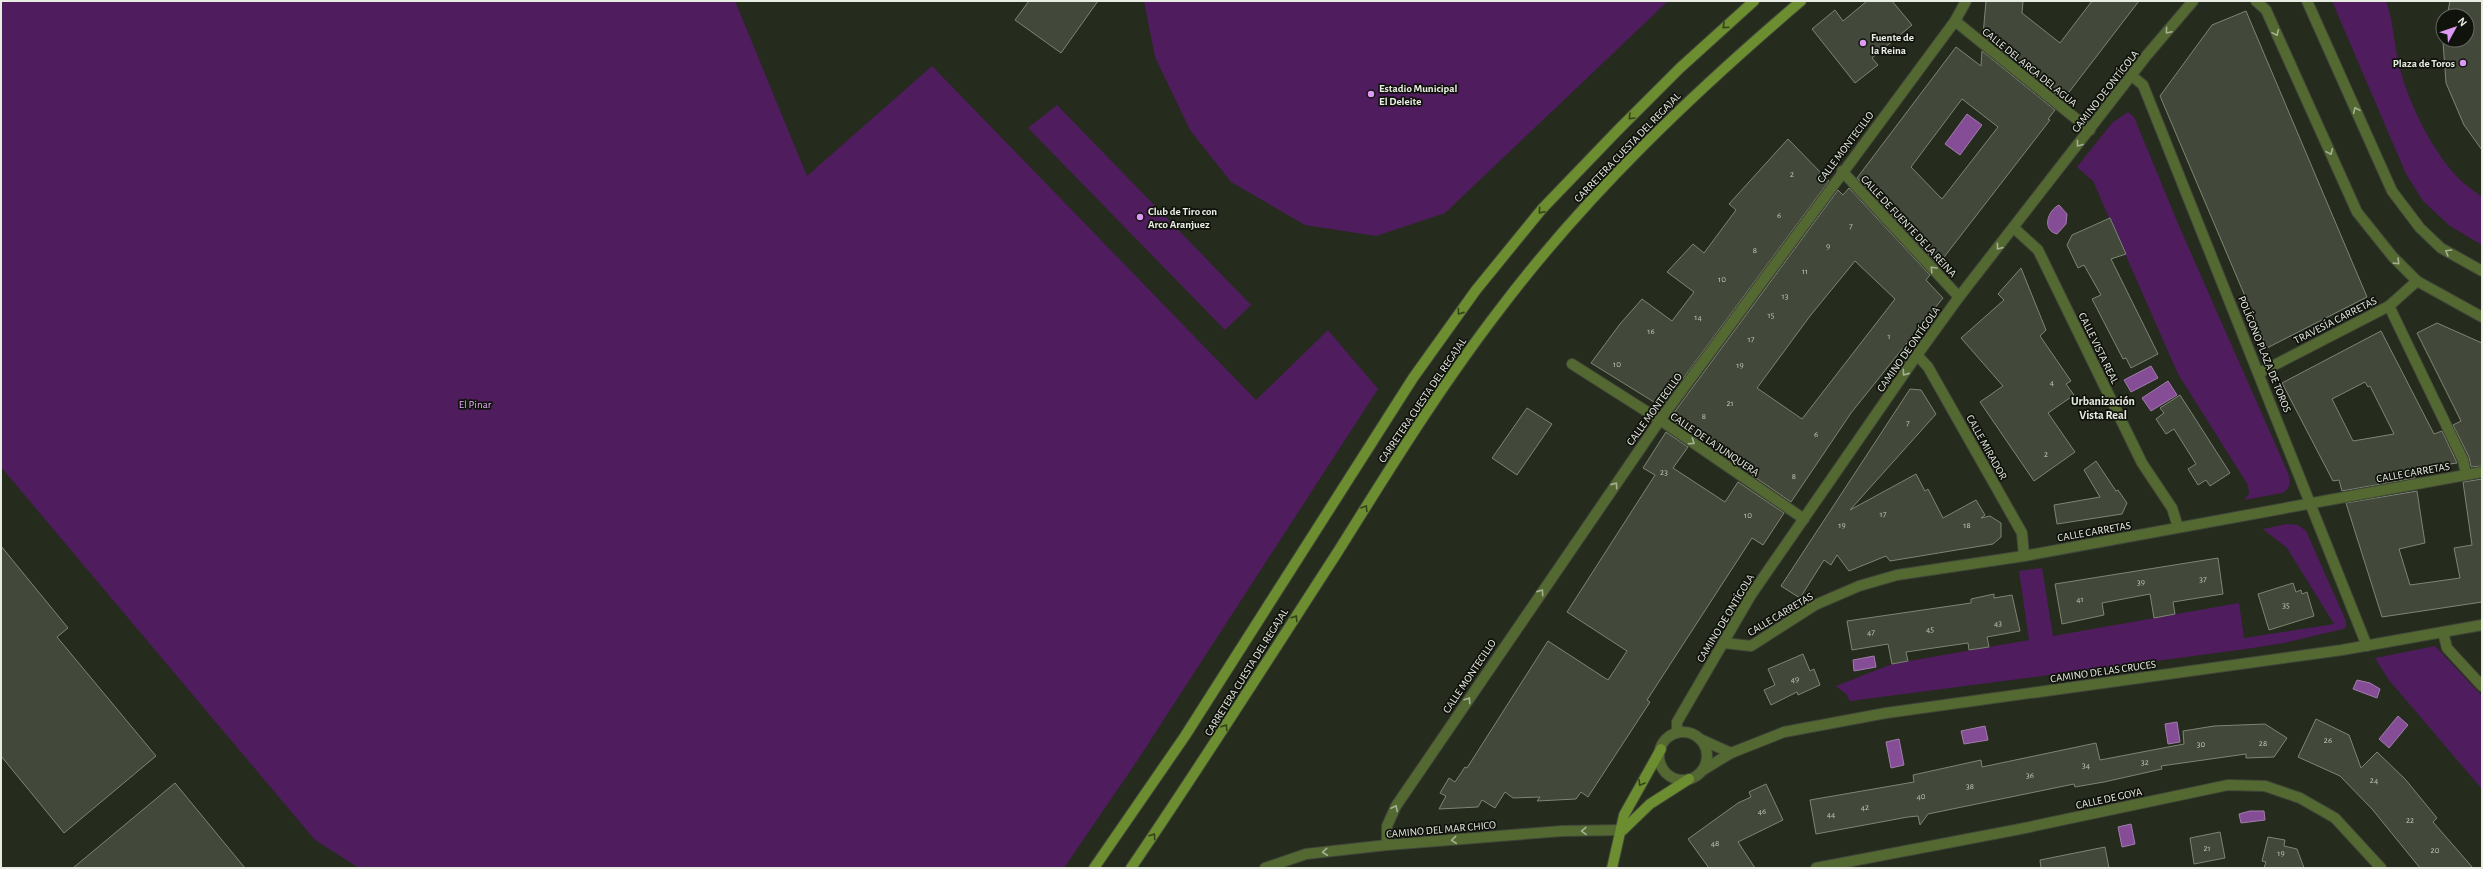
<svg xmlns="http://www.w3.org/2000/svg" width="2483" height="869" viewBox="0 0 2483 869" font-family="'Alegreya Sans',sans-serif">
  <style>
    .green { fill: #4f1d5e }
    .water { fill: #844d96; stroke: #a27dad }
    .building { fill: #42493a; stroke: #7e8575; fill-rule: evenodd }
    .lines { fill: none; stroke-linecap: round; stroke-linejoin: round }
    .street-casing { stroke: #404639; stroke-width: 12 }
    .secondary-casing { stroke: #404639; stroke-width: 12 }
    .street { stroke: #546932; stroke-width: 10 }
    .secondary { stroke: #6c8d30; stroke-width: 10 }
    .oneway { stroke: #35431a }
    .oneway2 { stroke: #a5b193 }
    .poi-dot { fill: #dd99f3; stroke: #10120c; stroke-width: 1.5 }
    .labels { text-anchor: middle; stroke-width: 3.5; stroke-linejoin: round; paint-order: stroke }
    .number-label { font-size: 9px; fill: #bec3b9 }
    .poi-label { font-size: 11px; font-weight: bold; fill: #e8ece3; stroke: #10120c; text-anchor: start }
    .street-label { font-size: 11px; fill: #e8ece3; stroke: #10120c }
    .park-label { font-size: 11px; fill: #e5a9f9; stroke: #10120c }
    .neighbourhood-label { font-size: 12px; font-weight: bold; fill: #e8ece3; stroke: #10120c }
  </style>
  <rect width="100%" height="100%" fill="#252b1d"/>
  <!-- green -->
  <g class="green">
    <polygon points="1,1 735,1 807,176 932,66 1256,400 1328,330 1378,389 1137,761 1064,868 359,868 315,840 1,467"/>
    <polygon points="1144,1 1668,1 1445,213 1376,236 1305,225 1231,182 1190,130 1155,57"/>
    <path d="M2332 1H2386C2393 21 2393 35 2397 55 2404 95 2430 148 2458 178 2465 185 2474 191 2482 197V245L2450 226 2423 201 2406 174Z"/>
    <polygon points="1057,105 1251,305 1225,330 1028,128"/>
    <path d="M2128 112 2134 117 2179 226 2288 473C2291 482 2291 488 2282 493L2244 500 2249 494 2248 485 2178 374 2093 181 2077 167 2112 123Z"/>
    <polygon points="2287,524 2298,525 2306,531 2346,621 2346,627 2343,629 2284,643 2239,650 1850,701 1846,694 1836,686 1892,664 2029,640 2019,571 2042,568 2053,636 2239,603 2244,638 2334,624 2287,548 2263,529"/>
    <polygon points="2435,646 2482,696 2482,789 2388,679 2375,658"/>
  </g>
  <!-- water -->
  <g class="water">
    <polygon points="1967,114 1982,125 1960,155 1945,144"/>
    <path d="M2059 205 2067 214 2066 224 2057 234C2041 230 2048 210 2059 205Z"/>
    <polygon points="2151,366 2158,378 2131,392 2124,380"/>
    <polygon points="2168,381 2177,395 2151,411 2142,398"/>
    <polygon points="1874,656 1876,667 1854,671 1853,660"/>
    <polygon points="2357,680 2370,683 2380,689 2377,698 2353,689"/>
    <polygon points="2398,716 2408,725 2389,748 2379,739"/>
    <polygon points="2177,722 2180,742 2168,744 2165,724"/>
    <polygon points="1985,726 1988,740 1964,744 1961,731"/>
    <polygon points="1899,739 1904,765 1891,768 1886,742"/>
    <polygon points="2250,811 2264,811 2265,820 2241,823 2239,814"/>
    <polygon points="2131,824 2135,844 2122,847 2118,827"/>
  </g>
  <!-- building -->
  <g class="building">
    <polygon points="1029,1 1098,1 1061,53 1015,20"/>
    <polygon points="1867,1 1892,1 1912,25 1872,58 1878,65 1855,83 1812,29 1835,10 1843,21"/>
    <polygon points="1986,1 2023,1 2022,13 2060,43 2092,1 2139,1 2063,100 1983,35"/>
    <polygon points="2450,1 2482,1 2482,150 2464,125 2446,83 2443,42 2443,39 2467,40 2467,16 2447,16"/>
    <polygon points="2246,11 2367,297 2267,348 2160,96 2212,25"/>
    <path d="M1956 47 1981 66 1982 51 2055 110 2048 119 2050 120 1938 265 1857 178ZM1962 99 1998 127 1942 199 1911 167Z"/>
    <polygon points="1788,139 1829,181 1662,407 1591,363 1620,324 1642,299 1672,321 1694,292 1667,272 1693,244 1704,253 1736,210 1729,204"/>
    <path d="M1849 188 1930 275 1926 280 1943 298 1851 413 1791 502 1746 471 1749 466 1699 431 1695 436 1673 421 1676 416 1673 414 1838 190 1843 195ZM1855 261 1895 299 1802 419 1757 388 1810 316Z"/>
    <polygon points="2110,218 2126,254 2111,259 2158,354 2131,368 2126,358 2123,359 2092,299 2101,295 2084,265 2078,268 2067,245 2072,235"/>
    <polygon points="2021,268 2046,330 2040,336 2071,381 2066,384 2074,395 2048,413 2075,452 2034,481 1980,402 2003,386 1961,338 2004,300 1998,294"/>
    <polygon points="2437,323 2482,343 2482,466 2471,467 2469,457 2453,425 2461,421 2417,333"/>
    <path d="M2381 331 2434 434 2442 431 2457 463 2414 469 2415 478 2342 491 2339 480 2333 481 2282 383ZM2365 382 2368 387 2370 386 2394 434 2353 441 2332 399Z"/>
    <polygon points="1910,389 1921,390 1936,414 1850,510 1916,474 1925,491 1928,489 1943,518 1976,500 1985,515 1981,518 1990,516 2001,523 2001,537 1993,544 1890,561 1886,556 1849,571 1837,555 1831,565 1824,560 1800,598 1781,586"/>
    <polygon points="2180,395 2230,473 2210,486 2206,480 2198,485 2188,469 2196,464 2174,429 2166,434 2156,419 2164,413 2160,408"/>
    <polygon points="1527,408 1552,424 1517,475 1492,458"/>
    <polygon points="1666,432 1688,447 1673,468 1725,502 1738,482 1784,513 1763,545 1752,538 1647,700 1650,702 1588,797 1581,792 1576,799 1537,801 1540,797 1513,798 1505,792 1495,808 1482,800 1478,807 1439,809 1446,796 1440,793 1449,778 1455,782 1465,767 1467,768 1548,641 1608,680 1627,651 1567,612 1655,475 1643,468"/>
    <polygon points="2096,461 2116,491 2118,490 2127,503 2122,514 2057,524 2054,505 2100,497 2084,470"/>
    <polygon points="2482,479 2482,602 2382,617 2346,503 2417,491 2425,543 2399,549 2410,585 2460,578 2454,548 2472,545 2463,482"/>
    <polygon points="1,546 68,628 57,637 156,756 64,833 1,756"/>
    <polygon points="2218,558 2223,594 2173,602 2175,614 2154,618 2150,594 2102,603 2104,615 2062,624 2055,584"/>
    <polygon points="2293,583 2296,592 2301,590 2302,594 2307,592 2314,616 2269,630 2258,594"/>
    <polygon points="1994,594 1994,598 2012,595 2020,631 1987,637 1989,647 1969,650 1968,643 1906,652 1908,661 1892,664 1888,644 1852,650 1847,621 1971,603 1971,599"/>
    <polygon points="1803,654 1810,671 1814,669 1820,685 1798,695 1797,692 1771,705 1764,690 1775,685 1768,669"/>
    <polygon points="2316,719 2349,735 2361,768 2377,752 2405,779 2437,818 2433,822 2473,868 2420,868 2372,809 2340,776 2298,757"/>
    <polygon points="2265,724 2287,738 2274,757 2246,758 2246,754 2161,766 2162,769 2104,782 2075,787 2074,784 1928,814 1920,825 1918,816 1908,817 1816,834 1810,800 1914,782 1913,775 1981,760 1982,767 2096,743 2100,760 2184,744 2183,731 2214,726"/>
    <polygon points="175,783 245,868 73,868"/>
    <polygon points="1766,784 1783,820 1738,842 1755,868 1709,868 1688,839 1738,803 1751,797 1749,792"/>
    <polygon points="2220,832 2225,858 2194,864 2190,838"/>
    <polygon points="2268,837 2285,840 2284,846 2297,849 2304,868 2264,868 2266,862 2262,861"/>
    <polygon points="2105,847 2109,868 2041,868 2040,860"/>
  </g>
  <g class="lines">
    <!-- street casing -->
    <g class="street-casing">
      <g id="street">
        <polyline points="2256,1 2266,10 2357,212 2393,257 2417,281 2482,317"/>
        <polyline points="2307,1 2392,191 2420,228 2441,248 2482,271"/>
        <polyline points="1955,21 2090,130"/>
        <polyline points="2132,76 2143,85 2367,646"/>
        <polyline points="1842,171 1959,297"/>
        <polyline points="2014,228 2038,250 2142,463 2172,508 2178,527"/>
        <polyline points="2389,306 2463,460 2466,474"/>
        <polyline points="1917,355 1928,367 2022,533 2024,556"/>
        <polyline points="1572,364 1660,420 1804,519"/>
        <polyline points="2259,373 2389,306 2417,281"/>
        <polyline points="2443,632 2447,648 2482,686"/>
        <polyline points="1724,643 1751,646 1815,605 1859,586 1897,575 2024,556 2482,472"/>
        <circle cx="1683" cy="756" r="24"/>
        <polyline points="1677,733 1677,722 1751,595 1917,355 1959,297 2147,55 2193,1"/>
        <polyline points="1700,739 1731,753"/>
        <polyline points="1703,770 1731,753 1784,732 1886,713 2342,650 2482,625"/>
        <polyline points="1387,845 1387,826 1396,806 1660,420 1955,21 1966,1"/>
        <polyline points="1265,868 1306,854 1387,845 1562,831 1623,830"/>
        <polyline points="1816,868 2020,829 2228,785 2265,786 2300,798 2335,818 2381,868"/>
      </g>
    </g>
    <!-- secondary casing -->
    <g class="secondary-casing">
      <g id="secondary">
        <polyline points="1623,830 1650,804 1689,779"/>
        <polyline points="1094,868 1185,736 1413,378 1476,290 1542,209 1618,130 1680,68 1754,1"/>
        <path d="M1131 868C1202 764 1269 658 1337 553 1389 470 1440 387 1500 309 1587 194 1692 94 1801 1"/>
        <polyline points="1612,868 1624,815 1661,749"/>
      </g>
    </g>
    <!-- street -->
    <use href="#street" class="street"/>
    <!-- secondary -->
    <use href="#secondary" class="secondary"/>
  </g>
  <!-- one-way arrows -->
  <defs><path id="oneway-chevron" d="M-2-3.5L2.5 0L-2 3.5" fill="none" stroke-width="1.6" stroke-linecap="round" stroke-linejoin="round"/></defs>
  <g class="oneway">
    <use href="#oneway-chevron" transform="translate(1725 26) rotate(138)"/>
    <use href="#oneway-chevron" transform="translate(1631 117) rotate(135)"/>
    <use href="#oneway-chevron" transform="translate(1541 211) rotate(131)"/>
    <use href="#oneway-chevron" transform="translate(1460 312) rotate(125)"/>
    <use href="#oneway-chevron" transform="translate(1365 508) rotate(-58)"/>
    <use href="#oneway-chevron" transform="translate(1295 618) rotate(-58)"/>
    <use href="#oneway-chevron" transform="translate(1225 727) rotate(-58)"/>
    <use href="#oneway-chevron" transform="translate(1641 783) rotate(121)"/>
    <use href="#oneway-chevron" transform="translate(1153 836) rotate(-56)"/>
  </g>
  <g class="oneway2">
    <use href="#oneway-chevron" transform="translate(2168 31) rotate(130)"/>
    <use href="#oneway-chevron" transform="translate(2276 33) rotate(66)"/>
    <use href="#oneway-chevron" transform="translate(2356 110) rotate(-114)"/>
    <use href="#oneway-chevron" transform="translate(2079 144) rotate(128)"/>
    <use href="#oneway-chevron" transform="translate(2330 152) rotate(66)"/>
    <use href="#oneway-chevron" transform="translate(1999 247) rotate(128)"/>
    <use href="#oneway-chevron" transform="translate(2448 252) rotate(-149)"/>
    <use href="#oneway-chevron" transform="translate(2397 262) rotate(45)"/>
    <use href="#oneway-chevron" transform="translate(1933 269) rotate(-133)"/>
    <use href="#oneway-chevron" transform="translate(1905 373) rotate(125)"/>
    <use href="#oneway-chevron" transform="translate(1692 442) rotate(34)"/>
    <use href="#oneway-chevron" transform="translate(1615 485) rotate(-55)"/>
    <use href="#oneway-chevron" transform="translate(1541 592) rotate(-55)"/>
    <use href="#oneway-chevron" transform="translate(1468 700) rotate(-56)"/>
    <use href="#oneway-chevron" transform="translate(1395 808) rotate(-63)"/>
    <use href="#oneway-chevron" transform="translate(1584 831) rotate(179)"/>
    <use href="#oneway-chevron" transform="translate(1454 840) rotate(175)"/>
    <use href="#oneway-chevron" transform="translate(1325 852) rotate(174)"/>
  </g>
  <!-- markers -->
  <g class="poi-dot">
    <circle cx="1863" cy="43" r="4"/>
    <circle cx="2463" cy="63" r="4"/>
    <circle cx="1371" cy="94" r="4"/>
    <circle cx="1140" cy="217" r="4"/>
  </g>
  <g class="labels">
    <!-- number labels -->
    <g class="number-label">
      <text x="1792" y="177">2</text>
      <text x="1779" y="218">6</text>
      <text x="1851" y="229">7</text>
      <text x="1828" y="249">9</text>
      <text x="1755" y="253">8</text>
      <text x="1805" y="274">11</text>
      <text x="1722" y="282">10</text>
      <text x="1785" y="299">13</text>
      <text x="1771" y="318">15</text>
      <text x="1698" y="320">14</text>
      <text x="1651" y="334">16</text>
      <text x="1889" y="339">1</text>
      <text x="1751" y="342">17</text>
      <text x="1617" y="367">10</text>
      <text x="1740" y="368">19</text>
      <text x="2052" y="385">4</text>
      <text x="1730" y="406">21</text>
      <text x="1704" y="419">8</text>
      <text x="1908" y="426">7</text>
      <text x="1816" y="437">6</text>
      <text x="2046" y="457">2</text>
      <text x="1664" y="475">23</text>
      <text x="1794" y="479">8</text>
      <text x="1883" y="517">17</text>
      <text x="1748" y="518">10</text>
      <text x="1842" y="528">19</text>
      <text x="1967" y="528">18</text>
      <text x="2203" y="582">37</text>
      <text x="2141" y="585">39</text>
      <text x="2080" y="602">41</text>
      <text x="2286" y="608">35</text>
      <text x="1998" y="626">43</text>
      <text x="1930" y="632">45</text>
      <text x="1871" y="635">47</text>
      <text x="1795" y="682">49</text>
      <text x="2328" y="743">26</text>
      <text x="2263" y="746">28</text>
      <text x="2201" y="747">30</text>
      <text x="2145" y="765">32</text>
      <text x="2086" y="768">34</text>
      <text x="2030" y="778">36</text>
      <text x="2374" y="783">24</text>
      <text x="1970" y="789">38</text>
      <text x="1921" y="799">40</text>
      <text x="1865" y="810">42</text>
      <text x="1762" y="814">46</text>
      <text x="1831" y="817">44</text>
      <text x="2410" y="823">22</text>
      <text x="1715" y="846">48</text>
      <text x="2207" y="851">21</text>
      <text x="2435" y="853">20</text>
      <text x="2281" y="856">19</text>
    </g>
    <!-- poi labels -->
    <g class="poi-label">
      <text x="1871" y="41">Fuente de<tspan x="1871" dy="13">la Reina</tspan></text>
      <text x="2455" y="67" text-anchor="end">Plaza de Toros</text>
      <text x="1379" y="92">Estadio Municipal<tspan x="1379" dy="13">El Deleite</tspan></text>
      <text x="1148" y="215">Club de Tiro con<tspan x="1148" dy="13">Arco Aranjuez</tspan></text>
    </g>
    <!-- street labels -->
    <g class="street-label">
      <text transform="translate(2030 67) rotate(39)" y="4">CALLE DEL ARCA DEL AGUA</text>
      <text transform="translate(2105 91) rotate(-52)" y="4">CAMINO DE ONTÍGOLA</text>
      <text transform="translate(1627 147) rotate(-46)" y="4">CARRETERA CUESTA DEL REGAJAL</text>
      <text transform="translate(1845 147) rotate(-53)" y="4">CALLE MONTECILLO</text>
      <text transform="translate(1909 226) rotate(47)" y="4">CALLE DE FUENTE DE LA REINA</text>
      <text transform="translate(2335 320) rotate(-27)" y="4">TRAVESÍA CARRETAS</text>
      <text transform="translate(2099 348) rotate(64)" y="4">CALLE VISTA REAL</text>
      <text transform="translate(1908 349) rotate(-55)" y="4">CAMINO DE ONTÍGOLA</text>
      <text transform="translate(2265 354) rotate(68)" y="4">POLÍGONO PLAZA DE TOROS</text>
      <text transform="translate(1422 400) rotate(-56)" y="4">CARRETERA CUESTA DEL REGAJAL</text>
      <text transform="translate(1654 409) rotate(-54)" y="4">CALLE MONTECILLO</text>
      <text transform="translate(1715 444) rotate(34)" y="4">CALLE DE LA JUNQUERA</text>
      <text transform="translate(1987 447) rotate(61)" y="4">CALLE MIRADOR</text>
      <text transform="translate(2413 472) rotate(-10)" y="4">CALLE CARRETAS</text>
      <text transform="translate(2094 531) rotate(-10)" y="4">CALLE CARRETAS</text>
      <text transform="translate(1780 614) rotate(-31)" y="4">CALLE CARRETAS</text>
      <text transform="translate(1725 618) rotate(-59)" y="4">CAMINO DE ONTÍGOLA</text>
      <text transform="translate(2103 671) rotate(-8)" y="4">CAMINO DE LAS CRUCES</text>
      <text transform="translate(1246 672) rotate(-58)" y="4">CARRETERA CUESTA DEL REGAJAL</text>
      <text transform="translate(1469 676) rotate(-56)" y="4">CALLE MONTECILLO</text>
      <text transform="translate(2109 798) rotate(-12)" y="4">CALLE DE GOYA</text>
      <text transform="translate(1441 829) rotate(-5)" y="4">CAMINO DEL MAR CHICO</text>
    </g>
    <!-- park labels -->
    <g class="park-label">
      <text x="475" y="408">El Pinar</text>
    </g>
    <!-- neighbourhood labels -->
    <g class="neighbourhood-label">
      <text x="2103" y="405">Urbanización<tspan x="2103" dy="14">Vista Real</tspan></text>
    </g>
  </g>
  <!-- border -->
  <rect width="2483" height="869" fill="none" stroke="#e8ece3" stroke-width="4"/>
  <!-- north arrow -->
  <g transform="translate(2455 28) rotate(50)"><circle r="19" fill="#10120c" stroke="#666962"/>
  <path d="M0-3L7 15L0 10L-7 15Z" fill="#dd99f3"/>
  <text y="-6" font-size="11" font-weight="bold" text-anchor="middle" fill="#e8ece3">N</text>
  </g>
</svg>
